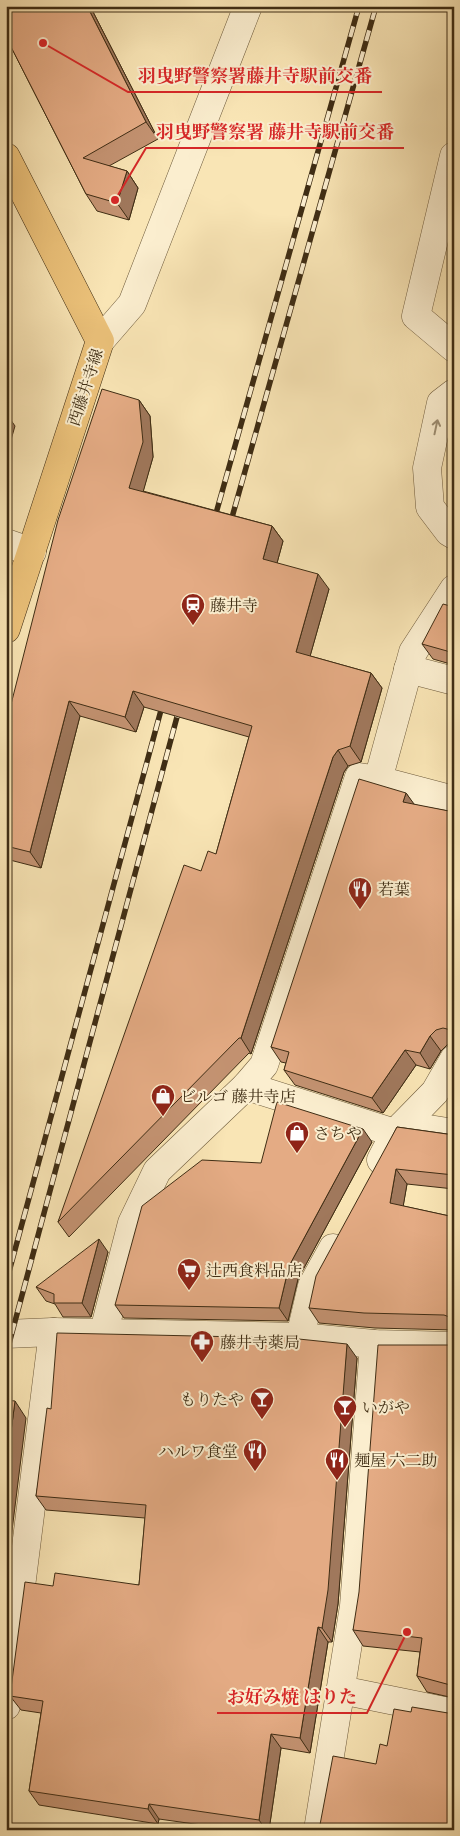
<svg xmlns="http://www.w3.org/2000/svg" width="460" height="1836" viewBox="0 0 460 1836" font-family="'Gentium Book Plus','Noto Serif JP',serif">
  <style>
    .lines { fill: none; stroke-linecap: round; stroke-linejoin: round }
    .minor-casing { stroke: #6e5b3c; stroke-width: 29 }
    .major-casing { stroke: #3f2d14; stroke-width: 29 }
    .minor { stroke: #fbeecf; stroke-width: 28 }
    .major { stroke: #ecc27a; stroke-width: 28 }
    .rail-casing { stroke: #3f2d14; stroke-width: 5.5 }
    .rail { stroke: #fbeecf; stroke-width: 4; stroke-dasharray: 11; stroke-linecap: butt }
    .wall { fill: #c49372; stroke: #3f2d14 }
    .shaded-wall { fill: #a0785c; stroke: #3f2d14 }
    .building { fill: #e4ab84; stroke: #3f2d14 }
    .oneway { stroke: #9d8e72 }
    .labels { text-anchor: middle; stroke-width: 4; stroke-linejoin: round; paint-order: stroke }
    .street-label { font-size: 16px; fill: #3f2d14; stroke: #fbeecf }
    .poi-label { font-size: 16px; fill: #3f2d14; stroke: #fbeecf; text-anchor: start }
    .leader { fill: none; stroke: #d62828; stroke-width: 2 }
    .callout-dot { fill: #d62828; stroke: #fbeecf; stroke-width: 2 }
    .callout-label { font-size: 18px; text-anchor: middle; font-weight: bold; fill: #d62828; stroke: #fbeecf; stroke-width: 4; stroke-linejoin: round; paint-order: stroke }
  </style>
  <rect width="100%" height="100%" fill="#f9e5b5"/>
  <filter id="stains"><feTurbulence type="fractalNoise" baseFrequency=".004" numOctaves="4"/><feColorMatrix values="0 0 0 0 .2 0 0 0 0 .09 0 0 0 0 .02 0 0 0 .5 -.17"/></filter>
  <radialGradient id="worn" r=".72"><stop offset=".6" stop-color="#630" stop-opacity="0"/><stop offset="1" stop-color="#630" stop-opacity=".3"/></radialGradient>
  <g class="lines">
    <!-- minor casing -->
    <g class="minor-casing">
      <g id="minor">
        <polyline points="454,156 416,316 454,348"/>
        <polyline points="100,341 132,304 248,6"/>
        <polyline points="454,393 441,403 427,468 430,507 449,532 454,535"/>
        <polyline points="6,543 32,552"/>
        <polyline points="408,669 454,681"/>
        <polyline points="378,780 454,800"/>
        <polyline points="246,1086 395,1133"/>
        <polyline points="403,1125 454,1133"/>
        <polyline points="381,1160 395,1133 435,1092 454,1059"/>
        <polyline points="6,1334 53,1332 300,1337 374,1344 454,1346"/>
        <polyline points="103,1335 132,1223 157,1171 246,1086 264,1065 359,777 378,780 413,652 454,589"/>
        <polyline points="300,1337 312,1286 333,1248"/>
        <polyline points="341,1690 454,1713"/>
        <polyline points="6,1706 53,1332"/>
        <polyline points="318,1830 354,1606 374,1344"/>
      </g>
    </g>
    <!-- major casing -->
    <g class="major-casing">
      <polyline id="major" points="6,157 100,341 6,629"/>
    </g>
    <!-- minor -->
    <use href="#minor" class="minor"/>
    <!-- major -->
    <use href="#major" class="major"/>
    <!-- rail casing -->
    <g class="rail-casing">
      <g id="rail">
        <polyline points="213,524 359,6"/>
        <polyline points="229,528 376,6"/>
        <polyline points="6,1283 164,699"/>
        <polyline points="6,1355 181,702"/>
      </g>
    </g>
    <!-- rail -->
    <use href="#rail" class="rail"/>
  </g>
  <!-- wall -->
  <g class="wall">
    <polygon points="90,6 158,139 109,166 127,171 138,188 129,220 97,211 86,194 6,37"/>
    <polygon points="139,400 150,416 153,457 143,491 272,526 283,541 277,563 329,589 310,656 371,673 382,688 361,762 348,766 344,772 251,1054 249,1053 69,1237 58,1222 201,871 216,854 249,737 144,707 136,732 80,716 41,868 6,859 6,724"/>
    <polygon points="454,607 454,665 433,659 422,644"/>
    <polygon points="406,793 414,805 454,812 454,1044 447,1045 441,1051 430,1069 416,1065 383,1113 295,1085 284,1070 286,1063 281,1062 271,1047"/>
    <polygon points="397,1127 454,1135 454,1189 407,1184 403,1206 454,1217 454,1330 375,1328 319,1323 309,1308"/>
    <polygon points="372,1142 298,1279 288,1321 124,1318 115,1305 261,1163"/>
    <polygon points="108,1252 91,1317 63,1317 55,1304 46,1301 36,1287"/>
    <polygon points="454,1341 454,1698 427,1692 417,1676 420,1652 363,1646 353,1630 450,1345"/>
    <polygon points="357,1358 338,1604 332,1642 328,1642 310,1753 281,1748 269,1830 237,1830 159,1819 158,1824 39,1805 29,1791 41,1713 21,1710 10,1696 53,1586 139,1585 145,1518 46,1510 36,1496 51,1409"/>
  </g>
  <!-- shaded-wall -->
  <g class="shaded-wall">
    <polygon points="87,6 90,6 158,139 146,122"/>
    <polygon points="127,171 138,188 129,220 117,203"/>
    <polygon points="139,400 150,416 153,457 140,503 129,488"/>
    <polygon points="6,413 15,426 6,457"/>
    <polygon points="272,526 283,541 274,574 263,559"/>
    <polygon points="318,574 329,589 307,667 296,652"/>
    <polygon points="371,673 382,688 361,762 350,746"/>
    <polygon points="133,691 144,707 136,732 125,717"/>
    <polygon points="69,701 80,716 41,868 30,852"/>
    <polygon points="338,750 348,766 344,772 251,1054 241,1038 333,757"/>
    <polygon points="406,793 417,808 403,802"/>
    <polygon points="430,1036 441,1051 430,1069 420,1053"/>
    <polygon points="405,1050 416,1065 383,1113 372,1098"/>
    <polygon points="363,1129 372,1142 298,1279 288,1321 279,1308 289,1266"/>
    <polygon points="396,1169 407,1184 401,1219 390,1203"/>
    <polygon points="99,1239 108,1252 91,1317 82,1303"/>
    <polygon points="347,1344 357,1358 338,1604 332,1642 322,1628"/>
    <polygon points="15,1401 26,1418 6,1579 6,1470"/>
    <polygon points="318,1627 328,1642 310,1753 300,1738"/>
    <polygon points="271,1734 281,1748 269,1830 266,1830 259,1820"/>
    <polygon points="149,1804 159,1819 158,1824 148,1809"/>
  </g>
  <!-- building -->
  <g class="building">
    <polygon points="6,6 87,6 146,122 83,158 127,171 117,203 86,194 6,37"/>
    <polygon points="102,389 139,400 143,442 129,488 272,526 263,559 318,574 296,652 371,673 350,746 338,750 333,757 241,1038 239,1038 58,1222 184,865 201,871 208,851 216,854 252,726 133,691 125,717 69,701 30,852 6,846 6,724 58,520"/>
    <polygon points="443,604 454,607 454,656 447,651 422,644"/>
    <polygon points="359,779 406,793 403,802 454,812 454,1033 451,1030 443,1028 436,1030 430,1036 420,1053 405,1050 372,1098 284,1070 289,1052 271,1047"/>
    <polygon points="277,1102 363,1129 289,1266 279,1308 115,1305 142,1206 202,1160 261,1163"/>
    <polygon points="397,1127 454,1135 454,1175 396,1169 390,1203 454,1217 454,1320 452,1318 444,1315 364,1313 309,1308 316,1276"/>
    <polygon points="99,1239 82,1303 54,1303 54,1294 36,1287"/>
    <polygon points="57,1333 289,1338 347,1344 328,1590 322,1628 318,1627 300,1738 271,1734 259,1820 149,1804 148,1809 29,1791 43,1701 10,1696 25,1582 53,1586 55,1573 139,1585 146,1505 36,1496 47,1408 51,1409"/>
    <polygon points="454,1341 454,1686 417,1676 422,1638 353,1630 359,1592 378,1345 450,1345"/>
    <polygon points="6,1400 15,1401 6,1470"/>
    <polygon points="412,1707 448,1713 454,1709 454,1830 319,1830 333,1756 376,1764 380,1744 387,1746 394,1709 411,1712"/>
  </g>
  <!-- one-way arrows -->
  <defs><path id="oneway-shaft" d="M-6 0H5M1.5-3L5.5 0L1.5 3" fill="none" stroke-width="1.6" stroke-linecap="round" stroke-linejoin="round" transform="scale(1.25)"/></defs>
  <use class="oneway" href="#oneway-shaft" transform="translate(436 427) rotate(-78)"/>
  <!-- icons -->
  <defs>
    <g id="station-pin" transform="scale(1.25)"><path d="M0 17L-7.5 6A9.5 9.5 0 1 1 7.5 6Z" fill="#8f2418" stroke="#fbeecf"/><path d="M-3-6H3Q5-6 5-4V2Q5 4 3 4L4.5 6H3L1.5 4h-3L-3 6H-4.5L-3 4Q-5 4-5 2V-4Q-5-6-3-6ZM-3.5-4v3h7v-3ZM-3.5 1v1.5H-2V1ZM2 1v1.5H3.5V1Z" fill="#fff"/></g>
    <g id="restaurant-pin" transform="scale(1.25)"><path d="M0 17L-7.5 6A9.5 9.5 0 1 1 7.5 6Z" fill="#8f2418" stroke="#fbeecf"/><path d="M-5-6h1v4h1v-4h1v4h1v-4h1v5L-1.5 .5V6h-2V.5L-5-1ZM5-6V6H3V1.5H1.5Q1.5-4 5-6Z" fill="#fff"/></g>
    <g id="shop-pin" transform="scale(1.25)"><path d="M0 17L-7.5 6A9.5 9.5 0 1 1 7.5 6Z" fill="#8f2418" stroke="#fbeecf"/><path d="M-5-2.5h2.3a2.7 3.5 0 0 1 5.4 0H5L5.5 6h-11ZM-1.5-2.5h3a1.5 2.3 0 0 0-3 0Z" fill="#fff"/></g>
    <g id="supermarket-pin" transform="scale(1.25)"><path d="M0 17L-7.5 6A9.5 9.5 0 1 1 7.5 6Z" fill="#8f2418" stroke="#fbeecf"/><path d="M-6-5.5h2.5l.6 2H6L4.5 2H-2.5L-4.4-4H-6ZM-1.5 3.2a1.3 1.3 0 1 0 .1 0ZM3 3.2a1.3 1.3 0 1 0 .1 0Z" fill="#fff"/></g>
    <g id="pharmacy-pin" transform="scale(1.25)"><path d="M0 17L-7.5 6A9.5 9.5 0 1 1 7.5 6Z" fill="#8f2418" stroke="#fbeecf"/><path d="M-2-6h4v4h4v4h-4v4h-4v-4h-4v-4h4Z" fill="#fff"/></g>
    <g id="bar-pin" transform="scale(1.25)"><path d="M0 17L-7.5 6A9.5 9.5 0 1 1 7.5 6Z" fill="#8f2418" stroke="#fbeecf"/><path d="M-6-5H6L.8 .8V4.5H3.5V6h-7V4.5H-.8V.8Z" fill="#fff"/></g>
  </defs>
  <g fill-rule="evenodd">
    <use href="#station-pin" x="193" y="605"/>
    <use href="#restaurant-pin" x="360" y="889"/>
    <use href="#shop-pin" x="163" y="1096"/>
    <use href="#shop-pin" x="297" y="1133"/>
    <use href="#supermarket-pin" x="189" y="1270"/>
    <use href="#pharmacy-pin" x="202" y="1342"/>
    <use href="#bar-pin" x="262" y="1399"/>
    <use href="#bar-pin" x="345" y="1407"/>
    <use href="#restaurant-pin" x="255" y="1451"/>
    <use href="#restaurant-pin" x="337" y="1460"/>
  </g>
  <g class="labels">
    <!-- street labels -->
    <g class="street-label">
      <text transform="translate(85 387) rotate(-72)" y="6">西藤井寺線</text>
    </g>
    <!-- poi labels -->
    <g class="poi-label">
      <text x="210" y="611">藤井寺</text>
      <text x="378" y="895">若葉</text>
      <text x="180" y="1102">ビルゴ 藤井寺店</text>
      <text x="314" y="1139">さちや</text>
      <text x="206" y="1276">辻西食料品店</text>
      <text x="220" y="1348">藤井寺薬局</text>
      <text x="244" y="1405" text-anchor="end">もりたや</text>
      <text x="362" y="1413">いがや</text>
      <text x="238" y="1457" text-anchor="end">ハルワ食堂</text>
      <text x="354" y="1466">麺屋 六二助</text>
    </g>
  </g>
  <!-- callouts -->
  <path class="leader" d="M43 43L128 92H382M115 200L146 148H404M407 1632L367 1713H217"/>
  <g class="callout-dot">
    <circle cx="43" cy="43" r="5"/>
    <circle cx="115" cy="200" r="5"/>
    <circle cx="407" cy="1632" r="5"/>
  </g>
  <g class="callout-label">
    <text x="255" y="82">羽曳野警察署藤井寺駅前交番</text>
    <text x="275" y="138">羽曳野警察署 藤井寺駅前交番</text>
    <text x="292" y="1703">お好み焼 はりた</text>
  </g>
  <!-- margin -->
  <rect width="460" height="1836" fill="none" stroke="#f9e5b5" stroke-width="25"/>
  <rect x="8" y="8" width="445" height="1821" fill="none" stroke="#3f2d14" stroke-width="2.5"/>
  <rect x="12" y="12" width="435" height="1811" fill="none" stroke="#3f2d14"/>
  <rect width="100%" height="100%" filter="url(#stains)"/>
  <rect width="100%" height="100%" fill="url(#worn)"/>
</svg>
